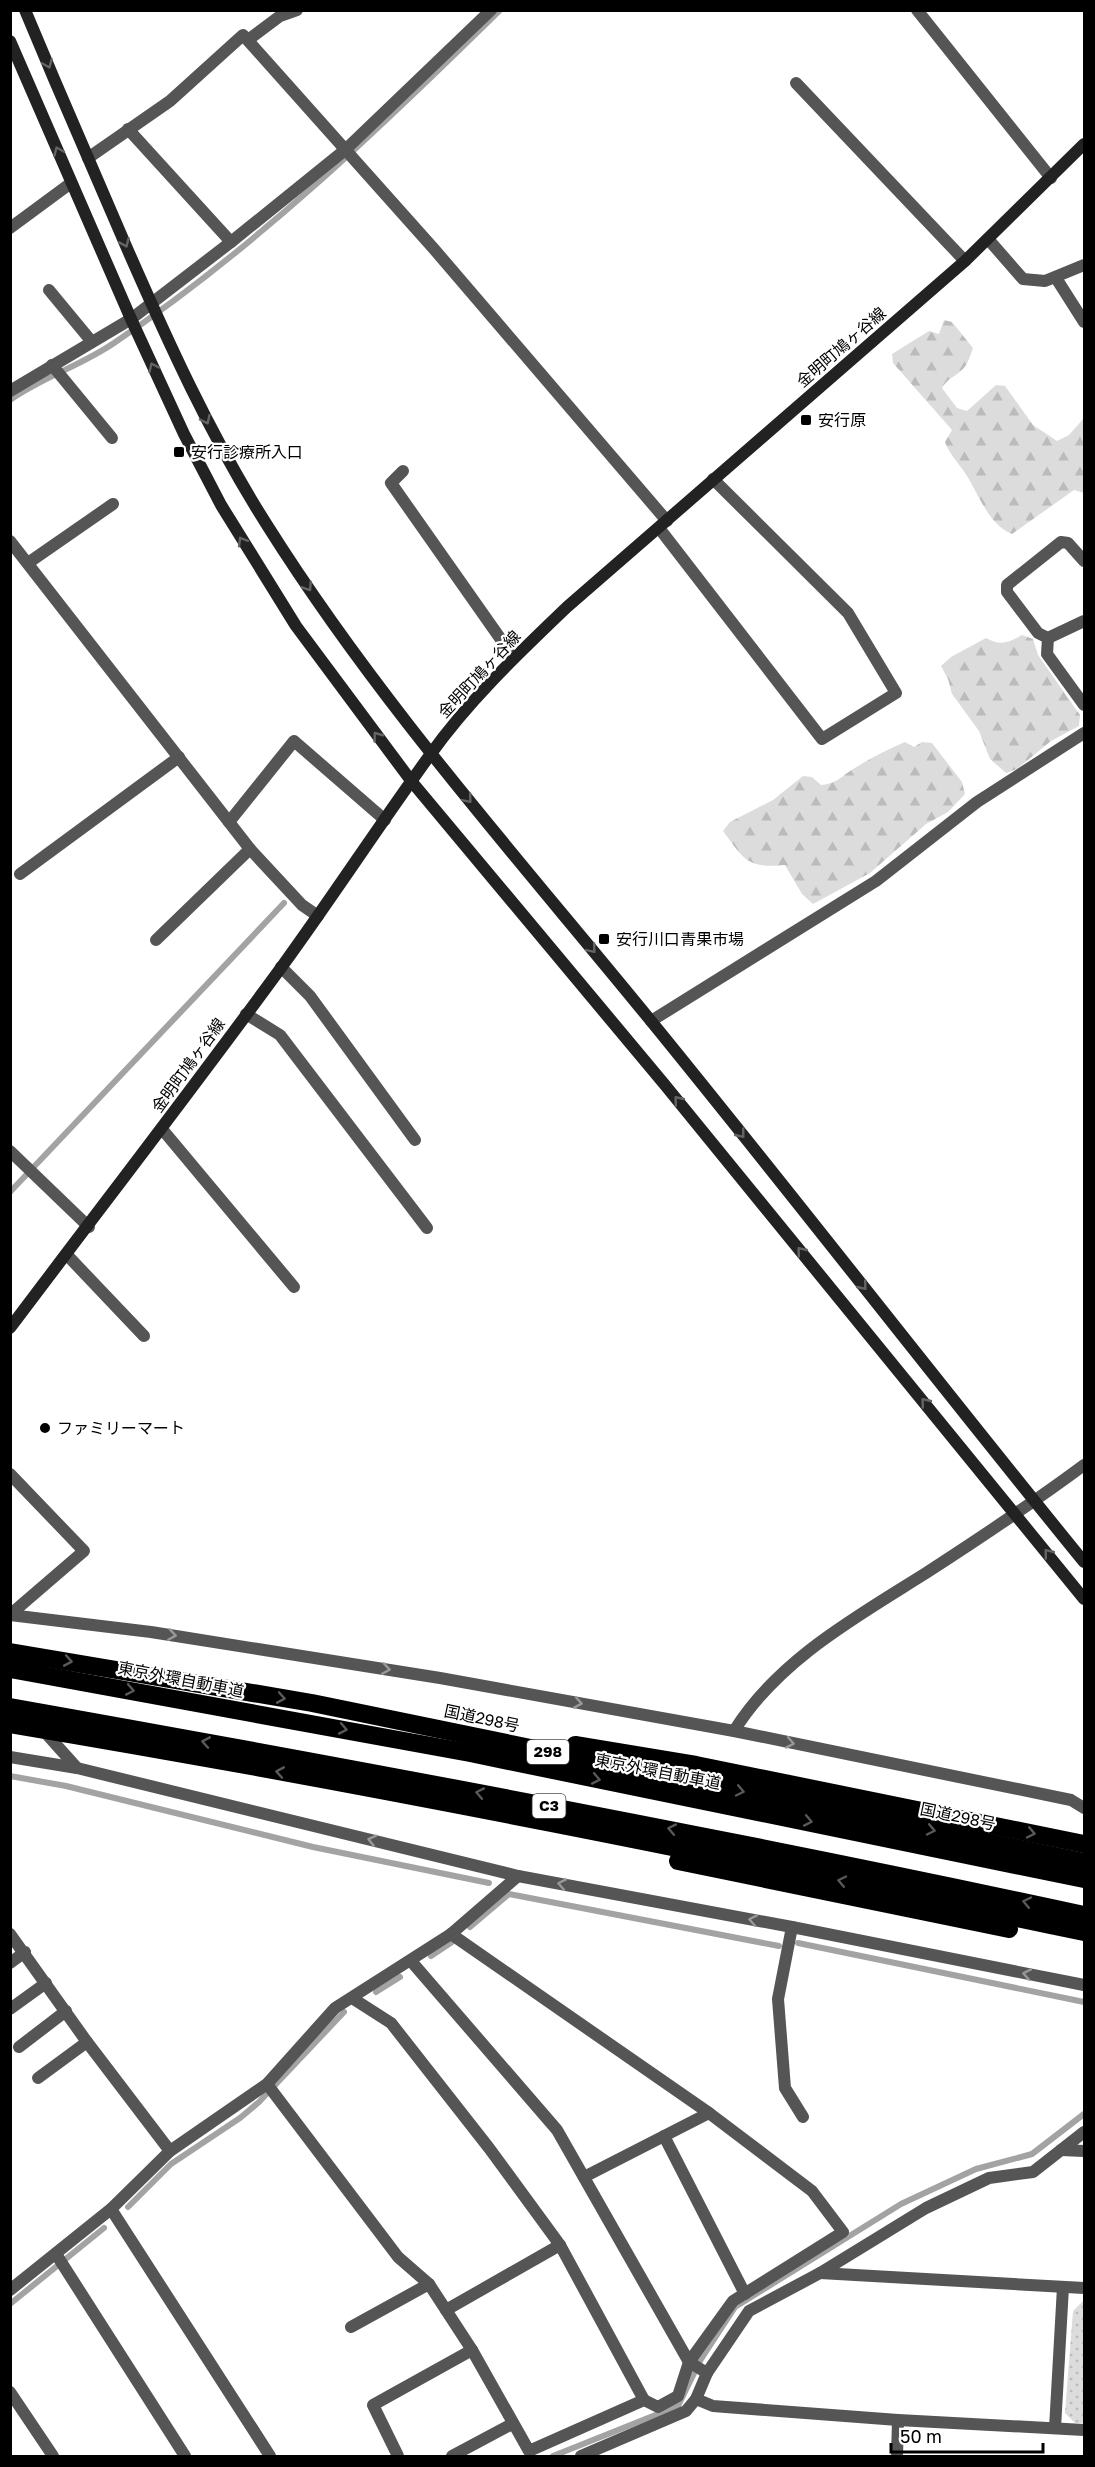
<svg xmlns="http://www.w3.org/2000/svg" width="1095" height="2467" viewBox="0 0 1095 2467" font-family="'Golos Text','Noto Sans JP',sans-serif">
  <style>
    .forest { fill: url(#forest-firs) }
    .park { fill: url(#park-dots) }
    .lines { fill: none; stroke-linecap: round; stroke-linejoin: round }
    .stream { stroke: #a3a3a3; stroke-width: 6 }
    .lane { stroke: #555; stroke-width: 12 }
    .street { stroke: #555; stroke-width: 12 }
    .secondary { stroke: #222; stroke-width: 12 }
    .highway { stroke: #000; stroke-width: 18 }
    .oneway { stroke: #646464 }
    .oneway2 { stroke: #999 }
    .oneway3 { stroke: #595959 }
    .poi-dot { fill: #000; stroke: #fff; stroke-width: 2 }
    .labels { text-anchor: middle; stroke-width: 4.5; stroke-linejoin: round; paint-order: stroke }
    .shield { fill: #fff; stroke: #4c4c4c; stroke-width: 1.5 }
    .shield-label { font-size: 15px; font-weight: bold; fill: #000 }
    .street-label { font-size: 16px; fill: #000; stroke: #fff }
    .poi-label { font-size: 16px; fill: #000; stroke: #fff; text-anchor: start }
  </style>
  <defs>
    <pattern id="forest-firs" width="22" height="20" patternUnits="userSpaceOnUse" patternTransform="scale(1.5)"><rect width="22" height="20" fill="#dcdcdc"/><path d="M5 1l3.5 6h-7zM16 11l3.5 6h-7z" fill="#bbb"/></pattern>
    <pattern id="park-dots" width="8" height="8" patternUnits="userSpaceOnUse" patternTransform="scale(1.5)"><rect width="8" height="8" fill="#dcdcdc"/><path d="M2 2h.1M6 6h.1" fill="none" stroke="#bbb" stroke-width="1.8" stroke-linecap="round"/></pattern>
  </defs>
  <rect width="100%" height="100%" fill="#fff"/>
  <!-- forest -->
  <g class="forest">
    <path d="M944 320 952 322 973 348C970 356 968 365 961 371 954 377 947 379 942 388L957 408 967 411 996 385 1005 386 1033 425 1057 441 1069 435 1084 418V493L1074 490 1012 534C987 524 978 491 963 470 956 460 949 453 945 442L952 430 893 363 892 354 929 331 939 334Z"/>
    <path d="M1022 635 1033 639 1038 655 1080 715 1079 726 1051 741 1017 769 1006 773 990 759 979 731 952 694 948 679 941 666 951 657 986 638C1000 646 1008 643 1022 635Z"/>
    <path d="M905 742 914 747 922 742 932 743 962 782 965 794 948 812 926 824 870 873 813 904 802 894 785 865C747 869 744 859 723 831L730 822 773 800 803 776 812 777 821 785C834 784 839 779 850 771 867 760 886 750 905 742Z"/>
  </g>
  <!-- park -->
  <polygon class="park" points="1084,2300 1084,2423 1075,2423 1065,2413 1073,2311"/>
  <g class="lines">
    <!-- stream -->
    <g class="stream">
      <path d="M10 400C43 377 82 365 114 343 254 249 380 128 500 10"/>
      <polyline points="10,1192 284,903"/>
      <polyline points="10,1776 66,1786 313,1847 489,1883"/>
      <polyline points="470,1927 509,1894 779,1946"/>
      <polyline points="798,1943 1084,2002"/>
      <polyline points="431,1956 452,1942"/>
      <polyline points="376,1992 400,1977"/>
      <polyline points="128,2207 171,2164 240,2118 259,2102 344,2012"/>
      <polyline points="10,2304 104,2228"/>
      <polyline points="553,2456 678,2406 701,2359 735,2307 901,2204 976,2169 1032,2154 1084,2114"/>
    </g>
    <!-- lane -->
    <g class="lane">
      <polyline points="248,40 280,16 297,10"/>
      <polyline points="128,129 231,242"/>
      <polyline points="10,228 71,183"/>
      <polyline points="1056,278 1084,322"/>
      <polyline points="49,290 92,342"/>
      <polyline points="52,365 112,438"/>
      <polyline points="403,471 391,483 514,658"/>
      <polyline points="28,563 113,504"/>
      <polyline points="1048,638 1038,633 1007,592 1007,585 1061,542 1068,543 1084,561"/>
      <polyline points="20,874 179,757"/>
      <polyline points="156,940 250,849"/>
      <polyline points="281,967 310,996 415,1140"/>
      <polyline points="246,1014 280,1035 427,1228"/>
      <polyline points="162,1129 294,1287"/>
      <polyline points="67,1255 144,1336"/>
      <polyline points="10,2009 46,1983"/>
      <polyline points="19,2047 66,2011"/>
      <polyline points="38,2078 87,2042"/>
      <polyline points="351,2327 429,2284"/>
    </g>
    <!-- street -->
    <g class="street">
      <polyline points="917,10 1051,178"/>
      <polyline points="796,83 965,261"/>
      <polyline points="88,158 170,101 243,35 434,249 667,521"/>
      <polyline points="988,239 1023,279 1045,281 1084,265"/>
      <polyline points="10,391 131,319 231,242 345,150 491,10"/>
      <polyline points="659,528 822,739 896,693 848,613 713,479"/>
      <polyline points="10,541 250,849 302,905 318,916"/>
      <polyline points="1084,621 1048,638 1047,654 1084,705"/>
      <polyline points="229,822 294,741 385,820"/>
      <polyline points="651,1021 876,881 977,802 1084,733"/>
      <polyline points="10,1151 89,1227"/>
      <polyline points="10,1474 84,1551 12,1613"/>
      <polyline points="10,1615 151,1632 440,1678 734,1731 1071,1800 1084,1808"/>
      <polyline points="43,1730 77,1768 518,1876 792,1927 1084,1985"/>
      <path d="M734 1731C778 1660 856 1617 926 1573 980 1538 1033 1503 1084 1465"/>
      <polyline points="10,1757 77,1768"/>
      <polyline points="792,1927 778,1999 785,2088 803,2117"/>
      <polyline points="10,1934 87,2042 170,2151"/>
      <polyline points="411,1961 557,2130 689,2362 707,2373"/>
      <polyline points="10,1963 25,1952"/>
      <polyline points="352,1998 391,2023 489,2148 560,2245 644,2400"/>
      <polyline points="267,2084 398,2257 429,2284 472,2350 529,2451 644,2400 658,2407 678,2396 689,2362 733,2301 843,2232 812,2191 709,2113 451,1934"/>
      <polyline points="664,2136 745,2294"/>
      <polyline points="1061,2150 1084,2151"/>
      <polyline points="584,2177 709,2113"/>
      <polyline points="111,2209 270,2456"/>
      <polyline points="56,2254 185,2456"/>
      <polyline points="820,2273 1084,2288"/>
      <polyline points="10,2290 111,2209 170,2151 267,2084 335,2008 451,1934 518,1876"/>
      <polyline points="446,2310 560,2245"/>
      <polyline points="10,2392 53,2456"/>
      <polyline points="696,2399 713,2406 898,2420 1084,2430"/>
      <polyline points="1055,2428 1063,2287"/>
      <polyline points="398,2456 373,2405 472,2350"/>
      <polyline points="452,2456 512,2424"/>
      <polyline points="581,2456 686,2411 696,2399 707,2373 749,2311 820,2273 926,2208 989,2178 1033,2172 1084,2132"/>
      <polyline points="897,2456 898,2420"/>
    </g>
    <!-- secondary -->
    <g class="secondary">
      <path d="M25 10C58 89 92 168 126 246 168 342 211 437 267 525 379 703 519 859 651 1021 797 1200 938 1383 1084 1562"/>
      <polyline points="10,41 131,319 184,434 221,505 296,626 412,782 665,1085 1084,1599"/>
      <path d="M10 1328C101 1207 194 1087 283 965 333 896 380 824 430 755 469 700 519 653 567 607L965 261 1084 144"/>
    </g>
    <!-- highway -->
    <g class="highway">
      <polyline points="10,1652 312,1703 1084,1862"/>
      <polyline points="10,1669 470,1753 1084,1879"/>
      <path d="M10 1707C370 1771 728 1838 1084 1915"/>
      <path d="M10 1724C370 1784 728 1857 1084 1932"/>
      <polyline points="575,1745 696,1765 1084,1844"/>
      <polyline points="678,1861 1009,1929"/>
    </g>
  </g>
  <!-- one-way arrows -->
  <defs><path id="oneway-chevron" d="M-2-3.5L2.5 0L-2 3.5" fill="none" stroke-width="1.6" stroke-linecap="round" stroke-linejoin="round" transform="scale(1.5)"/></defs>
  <g class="oneway">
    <use href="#oneway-chevron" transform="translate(48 64) rotate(67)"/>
    <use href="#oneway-chevron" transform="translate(58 151) rotate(-113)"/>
    <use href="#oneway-chevron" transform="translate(125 243) rotate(66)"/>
    <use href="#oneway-chevron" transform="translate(153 367) rotate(-115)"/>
    <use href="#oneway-chevron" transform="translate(206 420) rotate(65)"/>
    <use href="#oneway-chevron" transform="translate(242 541) rotate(-121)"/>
    <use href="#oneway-chevron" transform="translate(308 587) rotate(57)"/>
    <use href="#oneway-chevron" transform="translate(377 736) rotate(-127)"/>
    <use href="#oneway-chevron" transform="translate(468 799) rotate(50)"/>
    <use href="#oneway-chevron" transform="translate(592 949) rotate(50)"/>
    <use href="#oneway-chevron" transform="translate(678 1100) rotate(-129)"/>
    <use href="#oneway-chevron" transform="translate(741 1134) rotate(51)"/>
    <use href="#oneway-chevron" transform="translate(801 1251) rotate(-129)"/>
    <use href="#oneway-chevron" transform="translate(863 1286) rotate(51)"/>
    <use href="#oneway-chevron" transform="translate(925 1402) rotate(-129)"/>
    <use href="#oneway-chevron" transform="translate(1048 1553) rotate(-129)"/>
  </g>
  <g class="oneway2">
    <use href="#oneway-chevron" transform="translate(172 1635) rotate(9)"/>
    <use href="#oneway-chevron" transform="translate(386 1669) rotate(9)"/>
    <use href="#oneway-chevron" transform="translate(578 1703) rotate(10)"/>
    <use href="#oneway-chevron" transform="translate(790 1743) rotate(11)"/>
    <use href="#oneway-chevron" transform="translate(372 1840) rotate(-166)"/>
    <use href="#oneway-chevron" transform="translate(562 1884) rotate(-169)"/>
    <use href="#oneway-chevron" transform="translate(753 1920) rotate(-169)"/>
    <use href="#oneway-chevron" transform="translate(1027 1974) rotate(-169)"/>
  </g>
  <g class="oneway3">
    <use href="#oneway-chevron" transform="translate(68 1661) rotate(10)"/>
    <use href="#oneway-chevron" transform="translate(130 1690) rotate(11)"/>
    <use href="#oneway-chevron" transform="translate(281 1698) rotate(10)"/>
    <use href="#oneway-chevron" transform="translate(343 1729) rotate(11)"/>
    <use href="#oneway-chevron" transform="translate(206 1742) rotate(-170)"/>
    <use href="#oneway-chevron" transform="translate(280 1772) rotate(-170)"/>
    <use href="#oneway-chevron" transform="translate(596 1779) rotate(11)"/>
    <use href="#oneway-chevron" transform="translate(740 1791) rotate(12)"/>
    <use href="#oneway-chevron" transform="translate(480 1793) rotate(-169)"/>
    <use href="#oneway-chevron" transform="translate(808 1821) rotate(11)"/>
    <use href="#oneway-chevron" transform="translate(672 1829) rotate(-169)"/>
    <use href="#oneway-chevron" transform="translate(931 1830) rotate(12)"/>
    <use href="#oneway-chevron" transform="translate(1031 1833) rotate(12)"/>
    <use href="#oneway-chevron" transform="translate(842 1881) rotate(-168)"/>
    <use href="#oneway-chevron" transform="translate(1027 1902) rotate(-168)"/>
  </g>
  <!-- markers -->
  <g class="poi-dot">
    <rect x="800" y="414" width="12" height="12" rx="3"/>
    <rect x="173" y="446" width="12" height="12" rx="3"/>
    <rect x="598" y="933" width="12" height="12" rx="3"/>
    <circle cx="45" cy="1428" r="6"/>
  </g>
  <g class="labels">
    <!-- shield labels -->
    <g class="shield">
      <rect x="527" y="1740" width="42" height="24" rx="4.5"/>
      <rect x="532.5" y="1794" width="33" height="24" rx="4.5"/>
    </g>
    <g class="shield-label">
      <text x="548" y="1757">298</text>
      <text x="549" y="1811">C3</text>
    </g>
    <!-- street labels -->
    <g class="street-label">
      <text transform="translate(841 347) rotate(-41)" y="6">金明町鳩ヶ谷線</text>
      <text transform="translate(479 674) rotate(-47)" y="6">金明町鳩ヶ谷線</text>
      <text transform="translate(188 1065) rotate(-54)" y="6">金明町鳩ヶ谷線</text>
      <text transform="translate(181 1679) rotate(11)" y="6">東京外環自動車道</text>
      <text transform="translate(482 1718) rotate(12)" y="6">国道298号</text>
      <text transform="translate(658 1771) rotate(11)" y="6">東京外環自動車道</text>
      <text transform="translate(958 1816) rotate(12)" y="6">国道298号</text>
    </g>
    <!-- poi labels -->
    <g class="poi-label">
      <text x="818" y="426">安行原</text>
      <text x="191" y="458">安行診療所入口</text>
      <text x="616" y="945">安行川口青果市場</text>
      <text x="57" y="1434">ファミリーマート</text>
    </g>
  </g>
  <!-- border -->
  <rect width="1095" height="2467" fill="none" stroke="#000000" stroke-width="24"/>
  <!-- scale -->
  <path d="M891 2443v9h152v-9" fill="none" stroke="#000000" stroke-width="3"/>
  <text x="900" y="2443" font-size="18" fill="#000000" stroke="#ffffff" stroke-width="4.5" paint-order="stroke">50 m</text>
</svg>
